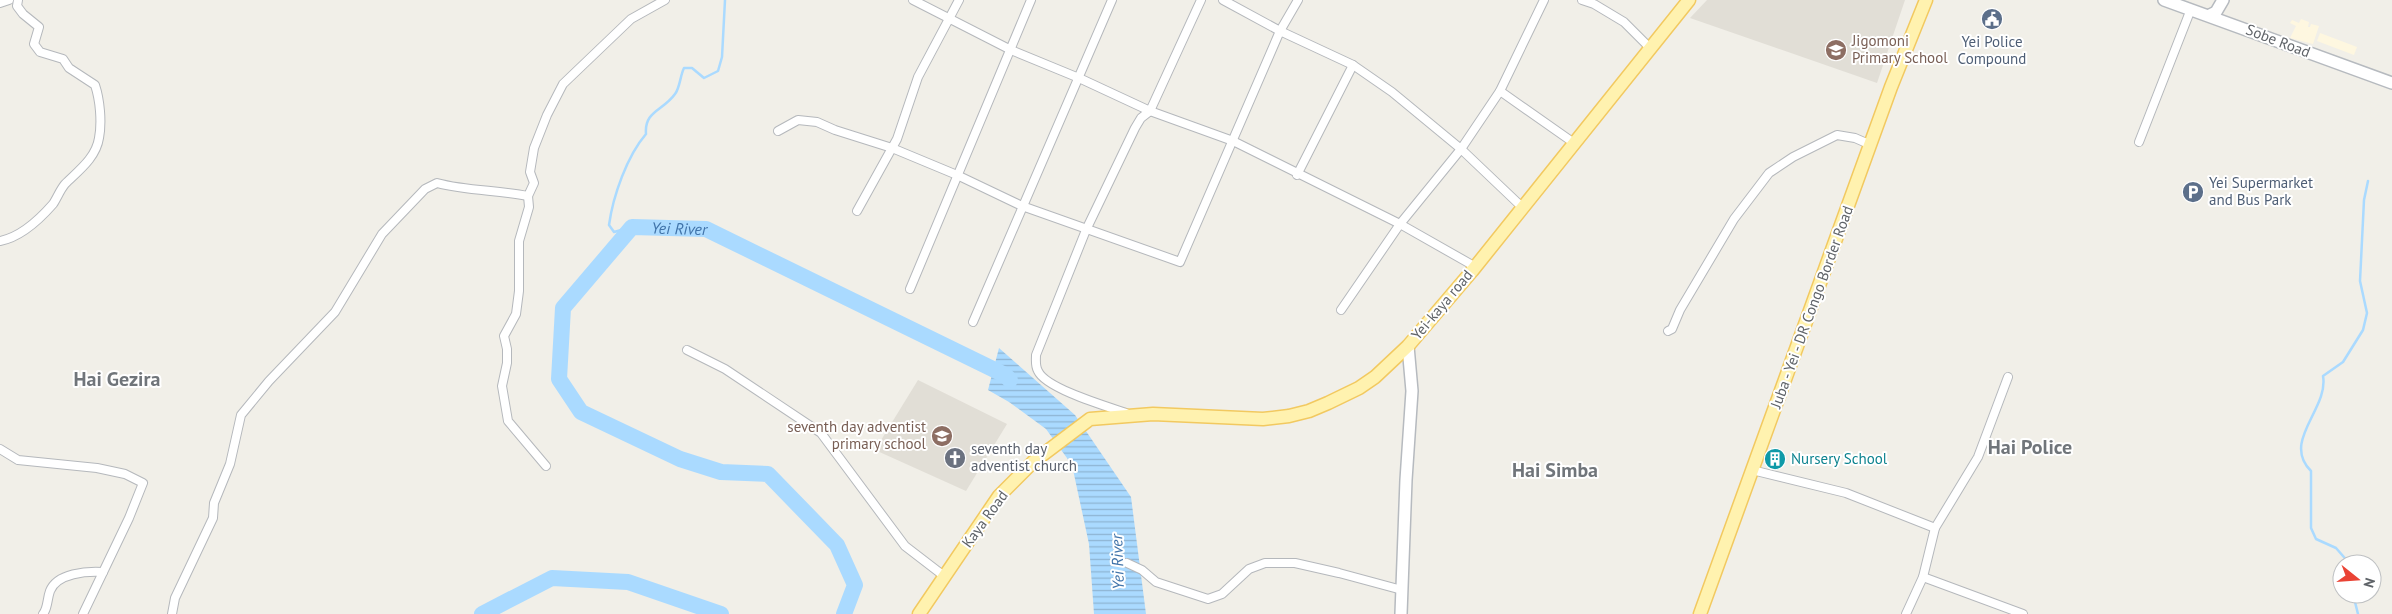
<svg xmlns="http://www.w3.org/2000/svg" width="2392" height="614" viewBox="0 0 2392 614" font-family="'PT Sans',sans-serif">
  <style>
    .commercial { fill: #fef7e0 }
    .education { fill: #e1ded6 }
    .water { fill: url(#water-rules) }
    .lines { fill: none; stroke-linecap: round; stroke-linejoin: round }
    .stream { stroke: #aadaff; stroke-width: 2.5 }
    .river { stroke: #aadaff; stroke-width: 16 }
    .street-casing { stroke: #b5b8bc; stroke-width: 10 }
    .secondary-casing { stroke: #b6babf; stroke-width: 14 }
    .primary-casing { stroke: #f2c960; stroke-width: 15 }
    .street { stroke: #fff; stroke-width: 8 }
    .secondary { stroke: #fff; stroke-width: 11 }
    .primary { stroke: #fff2af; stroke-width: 12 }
    .labels { text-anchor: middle; stroke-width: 4; stroke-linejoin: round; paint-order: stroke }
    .education-label { font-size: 15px; fill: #785e54; stroke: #fff; text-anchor: start }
    .street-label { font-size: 15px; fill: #5f6368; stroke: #fff }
    .service-label { font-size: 15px; fill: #4e5e75; stroke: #fff }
    .worship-label { font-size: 15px; fill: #5b616d; stroke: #fff; text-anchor: start }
    .culture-label { font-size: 15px; fill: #0d838f; stroke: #fff; text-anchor: start }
    .water-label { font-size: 16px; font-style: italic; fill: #4174aa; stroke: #fff }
    .district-label { font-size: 20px; font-weight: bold; fill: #70757a; stroke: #fff }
  </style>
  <defs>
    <pattern id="water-rules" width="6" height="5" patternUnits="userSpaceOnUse" patternTransform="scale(1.25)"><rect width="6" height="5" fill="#aadaff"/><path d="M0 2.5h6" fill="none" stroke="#8eb4d2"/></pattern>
  </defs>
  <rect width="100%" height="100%" fill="#f1efe8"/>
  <!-- commercial -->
  <g class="commercial">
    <polygon points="2301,19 2309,22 2308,27 2310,27 2311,24 2319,26 2313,44 2290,38 2296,26 2290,23 2292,20 2299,23"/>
    <polygon points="2320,33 2357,47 2354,55 2317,41"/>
  </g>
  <!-- education -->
  <g class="education">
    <polygon points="1707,0 1905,0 1877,83 1690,18"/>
    <polygon points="918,380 1007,424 966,491 875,450"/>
  </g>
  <!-- water -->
  <polygon class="water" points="999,348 1075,415 1131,497 1146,614 1094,614 1089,544 1072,465 1046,429 1009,402 988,390"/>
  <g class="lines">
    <!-- stream -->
    <g class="stream">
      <path d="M632 227 614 232 609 225C613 196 627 156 646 134 644 111 663 111 675 94 680 88 680 76 684 68H692L704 78 718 71 722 57 725 0"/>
      <path d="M2350 564 2336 548 2316 539 2311 528V471C2281 441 2329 409 2323 376L2343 362 2363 330 2367 313 2360 281 2364 200 2368 181"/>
      <polyline points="2353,594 2358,614"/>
    </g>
    <!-- river -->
    <g class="river">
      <polyline points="482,614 552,578 628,582 721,614"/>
      <path id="s1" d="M844 614 855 585 837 545 768 474 721 472 680 459 581 412 559 379 563 308 632 227 706 229 1005 375 1010 380"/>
    </g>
    <!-- street casing -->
    <g class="street-casing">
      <g id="street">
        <polyline points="913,0 1011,50 1079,78 1150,111 1233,141 1400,224 1474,266"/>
        <polyline points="1223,0 1280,31 1353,65 1392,92 1461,149 1523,208"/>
        <polyline points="1582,0 1594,4 1624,22 1650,48"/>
        <polyline points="0,3 9,0"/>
        <polyline points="1500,91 1574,143"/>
        <polyline points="778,131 798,120 817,122 835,130 892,148 957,175 1022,206 1180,262 1280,31 1298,0"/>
        <polyline points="2139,142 2191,9"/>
        <polyline points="1297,175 1353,65"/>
        <polyline points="528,196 529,207 519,241 519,291 516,314 504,336 507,349 507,363 502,386 508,421 546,466"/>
        <polyline points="857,211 897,139 918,77 959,0"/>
        <path d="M0 241C21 237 39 220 53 204 57 198 60 190 65 184 78 171 96 158 99 138 102 122 100 100 95 85L69 68 63 59 40 52 34 44 39 27 23 14 17 6 18 0"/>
        <polyline points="910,289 1031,0"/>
        <polyline points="1341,310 1400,224 1461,149 1500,91 1544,0"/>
        <polyline points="973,322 1112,0"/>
        <polyline points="1668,331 1672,329 1680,310 1734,219 1769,173 1793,157 1837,135 1855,138 1871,145"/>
        <polyline points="687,350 725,369 821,433 905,546 944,576"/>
        <path d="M1129 414C1109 407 1046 389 1038 371 1035 366 1036 360 1036 355L1086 230 1135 128 1141 118 1150 111 1201 0"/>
        <polyline points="0,449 18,460 97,468 125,474 143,483 129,518 83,614"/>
        <polyline points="1752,470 1846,493 1935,528"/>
        <polyline points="1127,563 1142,570 1156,582 1208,599 1222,594 1249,569 1265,563 1295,563 1339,573 1402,590"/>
        <polyline points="1923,577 2023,614"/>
        <path d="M43 614C48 608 47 599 50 591 57 573 87 571 103 572"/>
        <path d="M172 614 175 598 213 518 214 503 230 464 241 415 269 381 335 312 382 234 425 189 437 183C467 191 498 190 528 196L534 183 530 172 534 148 547 115 563 84 631 19 665 0"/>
        <polyline points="1906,614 1923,577 1935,528 1978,457 2008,377"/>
      </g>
    </g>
    <!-- secondary casing -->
    <g class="secondary-casing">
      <g id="secondary">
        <polyline points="2164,0 2392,83"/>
        <polyline points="2210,15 2216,12 2223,0"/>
        <polyline points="1401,614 1406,480 1412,391 1408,346"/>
      </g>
    </g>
    <!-- primary casing -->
    <g class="primary-casing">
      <g id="primary">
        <polyline points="919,614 999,496 1033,462 1090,419 1153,414 1263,419 1289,416 1309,411 1328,403 1359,388 1375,377 1408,346 1472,271 1689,0"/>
        <polyline points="1700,614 1891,87 1926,0"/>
      </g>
    </g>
    <!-- street -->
    <use href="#street" class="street"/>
    <!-- secondary -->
    <use href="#secondary" class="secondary"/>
    <!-- primary -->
    <use href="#primary" class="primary"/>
  </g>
  <!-- icons -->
  <defs>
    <g id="civic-disc" transform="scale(1.125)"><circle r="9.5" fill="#5c6f8a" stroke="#fff"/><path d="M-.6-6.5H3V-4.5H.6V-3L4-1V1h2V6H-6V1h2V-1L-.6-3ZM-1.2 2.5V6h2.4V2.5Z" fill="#fff"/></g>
    <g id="school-disc" transform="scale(1.125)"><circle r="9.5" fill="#8d6e63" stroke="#fff"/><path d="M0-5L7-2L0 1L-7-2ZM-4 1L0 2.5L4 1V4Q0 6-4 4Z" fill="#fff"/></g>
    <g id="parking-disc" transform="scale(1.125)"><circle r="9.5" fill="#5c6f8a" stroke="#fff"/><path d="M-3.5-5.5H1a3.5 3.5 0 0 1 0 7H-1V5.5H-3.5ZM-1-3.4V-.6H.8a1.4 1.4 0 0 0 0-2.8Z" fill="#fff"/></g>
    <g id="church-disc" transform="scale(1.125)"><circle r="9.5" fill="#6b7280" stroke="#fff"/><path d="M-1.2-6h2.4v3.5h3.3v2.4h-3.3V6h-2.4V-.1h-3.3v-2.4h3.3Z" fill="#fff"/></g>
    <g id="building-disc" transform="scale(1.125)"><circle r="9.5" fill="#0f9aa8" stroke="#fff"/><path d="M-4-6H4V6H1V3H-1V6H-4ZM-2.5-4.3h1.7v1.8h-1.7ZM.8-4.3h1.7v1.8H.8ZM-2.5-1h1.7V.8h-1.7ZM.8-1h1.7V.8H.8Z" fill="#fff"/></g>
  </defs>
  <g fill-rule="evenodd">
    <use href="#civic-disc" x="1992" y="19"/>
    <use href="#school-disc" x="1836" y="50"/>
    <use href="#parking-disc" x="2193" y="192"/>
    <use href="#school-disc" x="942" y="436"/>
    <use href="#church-disc" x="955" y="458"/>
    <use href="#building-disc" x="1775" y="459"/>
  </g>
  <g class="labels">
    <!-- education labels -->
    <g class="education-label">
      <text x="1852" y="46">Jigomoni<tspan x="1852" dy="17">Primary School</tspan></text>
      <text x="926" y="432" text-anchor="end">seventh day adventist<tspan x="926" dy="17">primary school</tspan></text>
    </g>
    <!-- street labels -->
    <g class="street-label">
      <text transform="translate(2278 41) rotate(21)" y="5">Sobe Road</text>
      <text transform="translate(1442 305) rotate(-50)" y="5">Yei-kaya road</text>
      <text transform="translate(1812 307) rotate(-70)" y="5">Juba - Yei - DR Congo Border Road</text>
      <text transform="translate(985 519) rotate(-54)" y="5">Kaya Road</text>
    </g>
    <!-- service labels -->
    <g class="service-label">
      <text x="1992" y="47">Yei Police<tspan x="1992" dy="17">Compound</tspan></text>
      <text x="2209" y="188" text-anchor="start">Yei Supermarket<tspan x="2209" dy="17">and Bus Park</tspan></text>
    </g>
    <!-- worship labels -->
    <g class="worship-label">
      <text x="971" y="454">seventh day<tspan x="971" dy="17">adventist church</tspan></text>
    </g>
    <!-- culture labels -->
    <g class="culture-label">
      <text x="1791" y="464">Nursery School</text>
    </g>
    <!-- water labels -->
    <g class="water-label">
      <text dy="6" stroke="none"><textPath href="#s1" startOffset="638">Yei River</textPath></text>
      <text transform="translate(1117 562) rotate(-92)" y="6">Yei River</text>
    </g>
    <!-- district labels -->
    <g class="district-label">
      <text x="117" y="386">Hai Gezira</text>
      <text x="2030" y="454">Hai Police</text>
      <text x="1555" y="477">Hai Simba</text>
    </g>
  </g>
  <!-- north arrow -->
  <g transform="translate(2357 579) rotate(107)"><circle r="24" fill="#ffffff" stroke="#bfc1c3"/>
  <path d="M0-4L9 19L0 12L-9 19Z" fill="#ea4335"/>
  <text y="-8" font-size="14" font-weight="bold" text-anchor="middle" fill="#5f6368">N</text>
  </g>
</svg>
